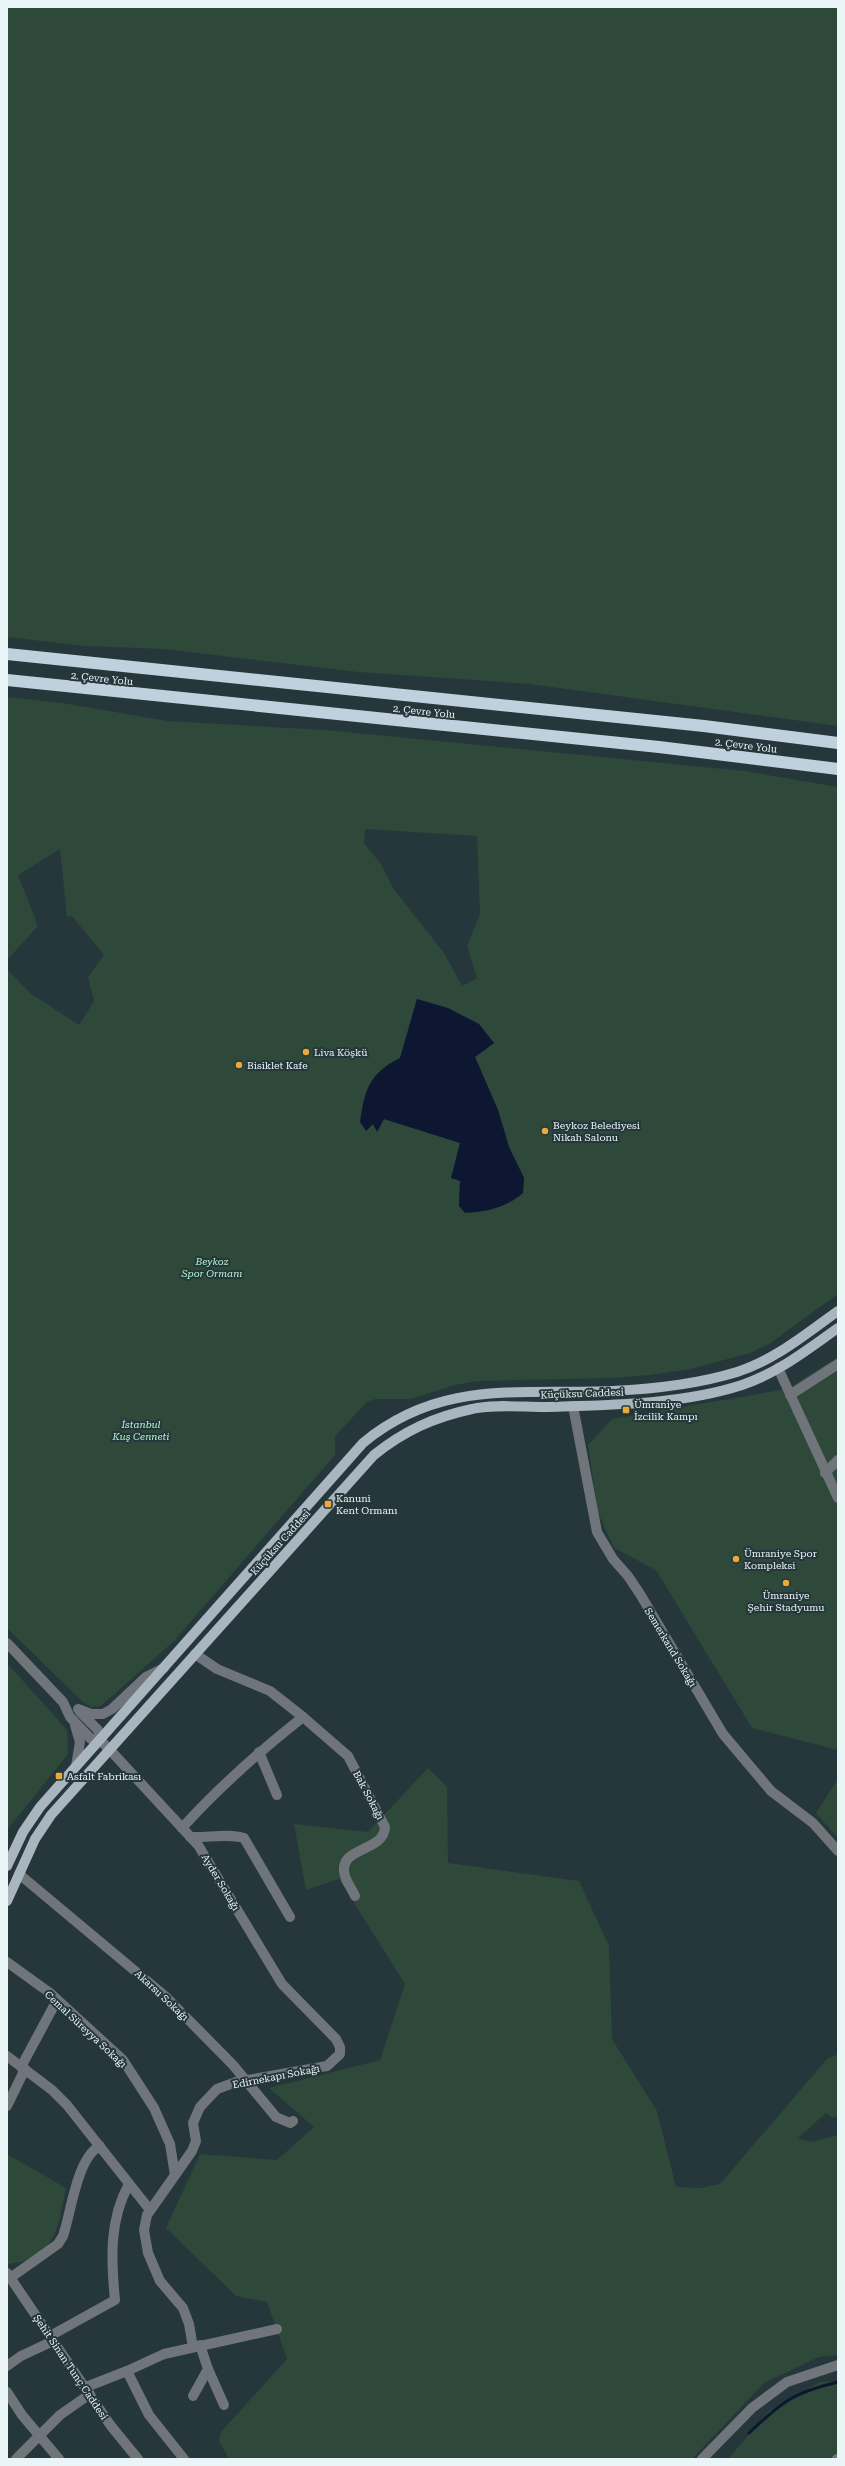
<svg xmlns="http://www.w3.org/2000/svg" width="845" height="2466" viewBox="0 0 845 2466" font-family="'Roboto Serif',serif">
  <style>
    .green { fill: #2e4839; fill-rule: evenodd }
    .water { fill: #0d1732 }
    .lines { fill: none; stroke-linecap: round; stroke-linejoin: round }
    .stream { stroke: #0d1732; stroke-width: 3 }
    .minor { stroke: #6f757a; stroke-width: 10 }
    .tertiary { stroke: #6f757a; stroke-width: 10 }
    .primary { stroke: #a9b6c0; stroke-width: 10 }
    .motorway { stroke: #c0d0dc; stroke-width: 12 }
    .poi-dot { fill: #eaaa39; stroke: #25373b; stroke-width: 1.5 }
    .labels { text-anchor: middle; stroke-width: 4; stroke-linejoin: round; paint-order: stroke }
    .street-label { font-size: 10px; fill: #eaf5f7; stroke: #25373b }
    .poi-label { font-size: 10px; fill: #eaf5f7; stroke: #25373b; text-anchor: start }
    .park-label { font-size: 10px; font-style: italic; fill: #b4f6cf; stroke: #25373b }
  </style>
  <rect width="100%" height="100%" fill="#25373b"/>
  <!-- green -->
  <g class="green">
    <polygon points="7,7 838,7 838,726 530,684 358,672 164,649 84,646 7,637"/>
    <path d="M7 697 62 703 168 721 325 730 745 771 838 787V1294L769 1344 750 1353 691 1369 650 1375 613 1378 478 1381 455 1385 411 1399H375L367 1402 335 1436V1455L173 1642 101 1706 91 1707 83 1702 7 1628V969L30 993 79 1025 94 1001 88 977 104 955 72 916 67 917 60 849 18 875 38 926 7 960ZM365 829 477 836 480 914 467 946 477 978 462 986 444 953 393 888 381 864 364 843ZM417 999 494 1043 475 1057 498 1110 509 1147 524 1178 459 1206 460 1180 451 1178 461 1143 384 1119 377 1131 373 1124 388 1064 400 1059Z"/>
    <polygon points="838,1357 838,1750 752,1728 656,1570 614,1548 598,1513 588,1445 612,1419 787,1389"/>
    <polygon points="7,1663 67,1730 68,1754 7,1830"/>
    <polygon points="428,1768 447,1787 448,1863 579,1881 609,1946 612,2039 657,2111 676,2187 701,2188 720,2184 827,2059 838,2054 838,2116 832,2118 826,2113 798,2138 811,2142 838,2135 838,2355 819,2357 764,2383 692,2459 229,2459 219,2441 221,2432 287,2359 267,2302 236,2296 166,2228 200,2154 277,2160 314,2127 269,2088 380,2060 405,1984 339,1879 306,1890 294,1824 368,1832"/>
    <polygon points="838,1779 838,1838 816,1813"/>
    <path d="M7 2154 66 2188C58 2227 56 2259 8 2264Z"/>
    <polygon points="838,2381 838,2459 728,2459 769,2411 820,2382"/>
  </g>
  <!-- water -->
  <path class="water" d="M417 999 448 1008 479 1024 494 1043 475 1057 498 1110 509 1147 524 1178 523 1193C507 1207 487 1212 465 1213L459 1206 460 1181 451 1178 460 1143 384 1119 377 1132 373 1124 366 1131 360 1122C365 1089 369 1074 400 1058Z"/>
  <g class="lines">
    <!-- stream -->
    <path class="stream" d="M749 2433C782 2402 792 2393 838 2382"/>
    <!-- minor -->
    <g class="minor">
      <polyline points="778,1368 838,1498"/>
      <polyline points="790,1395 838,1364"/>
      <polyline points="573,1406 597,1532 613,1559 628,1576 640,1594 723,1734 771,1791 813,1823 838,1851"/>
      <polyline points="825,1473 838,1460"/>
      <path d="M303 1717 348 1756 385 1827C384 1853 336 1846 345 1876 347 1883 352 1889 355 1896"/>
      <polyline points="110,1750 198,1845 282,1984 336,2039 340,2047 340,2054 327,2066 236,2082 217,2089 200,2107 193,2123 196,2141 192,2151 147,2215 144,2230 148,2253 160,2281 183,2308 189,2324 193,2347"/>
      <polyline points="259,1752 277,1795"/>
      <path d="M182 1828C219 1787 260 1751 303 1717L270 1691 217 1669 195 1654"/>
      <path d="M190 1837C207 1838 228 1833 244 1838L290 1917"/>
      <polyline points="19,1874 165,1996 233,2065 276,2117 290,2123 293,2121"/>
      <polyline points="7,1962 50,1993 123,2060 154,2108 170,2144 175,2175"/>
      <polyline points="7,2056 52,2090 67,2105 150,2210"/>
      <polyline points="21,2067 57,2000"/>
      <polyline points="7,2106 25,2069"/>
      <polyline points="7,2273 111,2426 138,2459"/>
      <path d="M10 2278 58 2244 63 2236C71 2213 77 2157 100 2146"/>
      <path d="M50 2336 115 2300C111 2260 109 2220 129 2184"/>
      <polyline points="7,2366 21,2356 53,2341"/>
      <polyline points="208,2369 224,2405"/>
      <polyline points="86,2387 127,2371"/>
      <polyline points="7,2392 22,2415 59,2459"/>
      <polyline points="193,2396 208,2369 200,2345"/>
      <polyline points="16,2459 60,2415 90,2394"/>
      <polyline points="184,2459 149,2415 127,2371 164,2354 277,2329"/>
      <polyline points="702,2459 752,2408 787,2382 838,2365"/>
      <polyline points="837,2459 838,2459"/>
    </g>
    <!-- tertiary -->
    <g class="tertiary">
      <polyline points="7,1643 63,1702 70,1717 91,1739 100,1740"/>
      <polyline points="78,1709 91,1714 103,1714 112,1709 146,1677 164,1668"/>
      <polyline points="80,1712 98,1730 100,1740 110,1750"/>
      <polyline points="75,1725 80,1742 76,1766"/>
    </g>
    <!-- primary -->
    <g class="primary">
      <path d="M7 1866 23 1832 40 1807 363 1443C440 1379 519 1395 612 1391 653 1389 698 1384 737 1372 775 1360 807 1333 838 1311"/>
      <path d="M7 1901 35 1839 51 1815 374 1455C404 1431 434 1417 472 1409 492 1404 522 1407 544 1407 609 1405 680 1405 742 1385 778 1373 808 1349 838 1328"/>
    </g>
    <!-- motorway -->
    <g class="motorway">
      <polyline points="7,654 704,726 838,743"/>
      <polyline points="7,680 659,747 838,769"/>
    </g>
  </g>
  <!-- markers -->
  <g class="poi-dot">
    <circle cx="306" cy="1052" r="4"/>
    <circle cx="239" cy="1065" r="4"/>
    <circle cx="545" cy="1131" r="4"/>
    <rect x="622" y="1406" width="8" height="8" rx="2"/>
    <rect x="324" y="1500" width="8" height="8" rx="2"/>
    <circle cx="736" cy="1559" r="4"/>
    <circle cx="786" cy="1583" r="4"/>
    <rect x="55" y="1772" width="8" height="8" rx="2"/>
  </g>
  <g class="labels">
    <!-- street labels -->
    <g class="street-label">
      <text transform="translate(102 678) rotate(6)" y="4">2. Çevre Yolu</text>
      <text transform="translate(424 711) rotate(6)" y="4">2. Çevre Yolu</text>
      <text transform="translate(746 745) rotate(7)" y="4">2. Çevre Yolu</text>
      <text transform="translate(582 1393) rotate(-2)" y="4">Küçüksu Caddesi</text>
      <text transform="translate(280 1542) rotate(-48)" y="4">Küçüksu Caddesi</text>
      <text transform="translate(671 1647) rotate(59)" y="4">Semerkand Sokağı</text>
      <text transform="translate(369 1795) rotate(62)" y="4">Bak Sokağı</text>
      <text transform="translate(221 1882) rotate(59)" y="4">Ayder Sokağı</text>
      <text transform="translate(162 1995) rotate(43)" y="4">Akarsu Sokağı</text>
      <text transform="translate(86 2029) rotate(43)" y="4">Cemal Süreyya Sokağı</text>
      <text transform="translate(276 2076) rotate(-11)" y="4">Edirnekapı Sokağı</text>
      <text transform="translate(71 2367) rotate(56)" y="4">Şehit Sinan Tunç Caddesi</text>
    </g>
    <!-- poi labels -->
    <g class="poi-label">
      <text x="314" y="1056">Liva Köşkü</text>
      <text x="247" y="1069">Bisiklet Kafe</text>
      <text x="553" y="1129">Beykoz Belediyesi<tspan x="553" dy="12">Nikah Salonu</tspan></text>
      <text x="634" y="1408">Ümraniye<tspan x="634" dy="12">İzcilik Kampı</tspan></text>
      <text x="336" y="1502">Kanuni<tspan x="336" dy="12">Kent Ormanı</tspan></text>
      <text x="744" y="1557">Ümraniye Spor<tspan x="744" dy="12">Kompleksi</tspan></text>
      <text x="786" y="1599" text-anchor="middle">Ümraniye<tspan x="786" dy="12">Şehir Stadyumu</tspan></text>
      <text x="67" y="1780">Asfalt Fabrikası</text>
    </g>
    <!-- park labels -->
    <g class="park-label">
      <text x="212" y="1265">Beykoz<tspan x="212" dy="12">Spor Ormanı</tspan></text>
      <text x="141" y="1428">İstanbul<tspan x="141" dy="12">Kuş Cenneti</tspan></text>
    </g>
  </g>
  <!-- border -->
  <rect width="845" height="2466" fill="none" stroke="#eaf5f7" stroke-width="16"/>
</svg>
